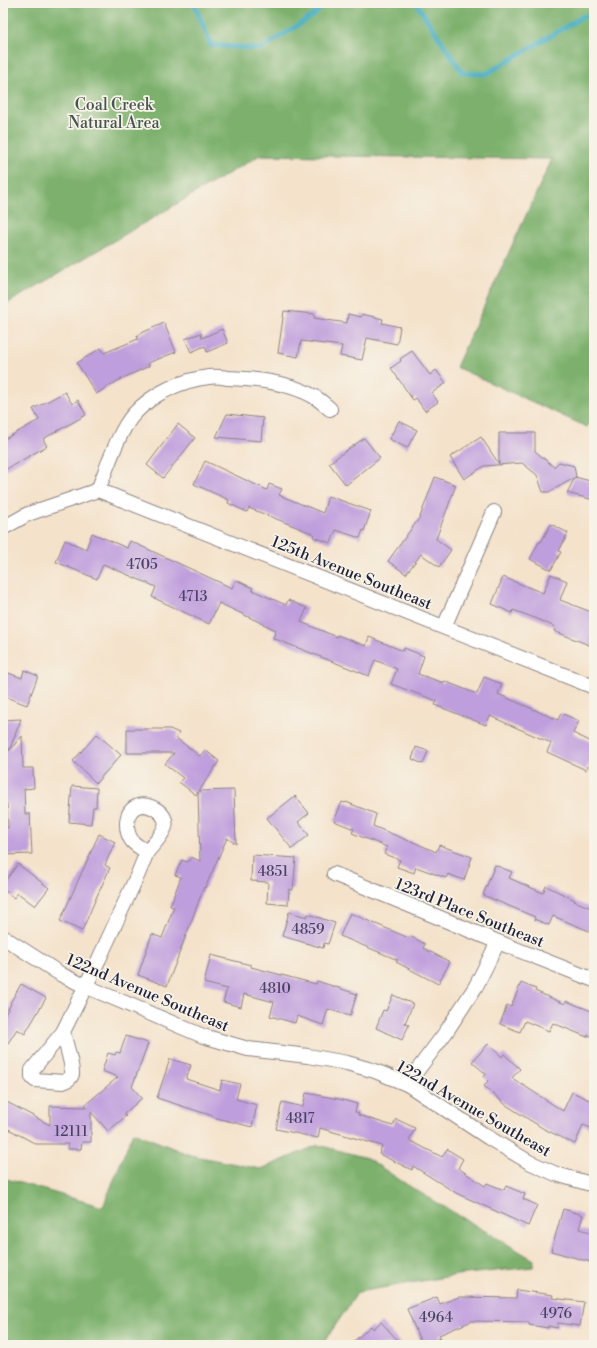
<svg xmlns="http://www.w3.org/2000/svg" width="597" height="1348" viewBox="0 0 597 1348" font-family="'Libre Bodoni',serif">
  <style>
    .forest { fill: #7bb06c; stroke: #4e6954 }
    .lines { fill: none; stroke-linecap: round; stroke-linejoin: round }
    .stream { stroke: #40abc0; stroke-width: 5 }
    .building { fill: #bf9edd }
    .minor-casing { stroke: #8b8282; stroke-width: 16 }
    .minor { stroke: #fff; stroke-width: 14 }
    .labels { text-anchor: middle; stroke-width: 3.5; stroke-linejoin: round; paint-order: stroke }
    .number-label { font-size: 14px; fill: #494164 }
    .park-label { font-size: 16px; fill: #46554f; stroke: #f7f3e8 }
    .street-label { font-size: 16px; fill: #22223b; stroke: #f7f3e8 }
  </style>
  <rect width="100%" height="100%" fill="#f7f3e8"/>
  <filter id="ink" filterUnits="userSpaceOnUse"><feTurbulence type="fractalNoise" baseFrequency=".025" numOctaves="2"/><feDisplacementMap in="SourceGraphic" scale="8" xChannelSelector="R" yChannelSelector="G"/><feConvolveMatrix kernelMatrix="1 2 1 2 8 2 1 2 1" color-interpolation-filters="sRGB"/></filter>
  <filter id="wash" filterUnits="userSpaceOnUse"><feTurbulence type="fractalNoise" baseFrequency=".012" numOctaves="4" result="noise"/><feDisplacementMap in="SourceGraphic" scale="16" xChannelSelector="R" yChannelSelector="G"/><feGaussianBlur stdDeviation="0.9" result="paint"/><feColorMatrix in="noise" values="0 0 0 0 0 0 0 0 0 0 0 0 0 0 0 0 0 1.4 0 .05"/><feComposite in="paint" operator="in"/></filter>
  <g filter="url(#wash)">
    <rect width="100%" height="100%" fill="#f4e2ca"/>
    <!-- forest -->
    <g class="forest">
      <polygon points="3,3 594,3 594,418 587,427 456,367 552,159 260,155 3,306"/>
      <polygon points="133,1132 190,1155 261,1169 318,1145 367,1158 409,1186 534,1260 533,1267 457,1275 358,1292 322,1345 3,1345 3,1178 103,1207"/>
    </g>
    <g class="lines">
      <!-- stream -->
      <g class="stream">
        <polyline points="194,3 211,45 261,49 314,15 326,3"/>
        <polyline points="416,3 463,73 486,74 584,16 594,15"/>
      </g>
    </g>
    <g id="blocks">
      <!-- building -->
      <g class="building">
        <polygon points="284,311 315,314 314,318 347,323 348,314 361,317 362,314 383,319 382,323 400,327 397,344 367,338 362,360 340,356 342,346 301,341 298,357 278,353"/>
        <polygon points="164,323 176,352 148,363 149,366 121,379 96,394 77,363 101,348 104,353 138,339 137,335"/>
        <polygon points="222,329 228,343 207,352 205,346 191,352 185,339 201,333 202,338"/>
        <polygon points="412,351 430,375 436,370 446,383 432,393 438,402 425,411 416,398 413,400 391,368 401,361 400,359"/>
        <polygon points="65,392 72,404 78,400 86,415 43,439 47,446 3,471 3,440 39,420 33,409"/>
        <polygon points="227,414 263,418 261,441 216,437"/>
        <polygon points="399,421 417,430 407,448 389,439"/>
        <polygon points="178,424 195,438 163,478 147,465"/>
        <polygon points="499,433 535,433 535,451 554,467 559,462 574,466 576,477 549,492 543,492 537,475 522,463 484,466 464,479 450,457 481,437 499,464"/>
        <polygon points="364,438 380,458 346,485 329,463"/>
        <polygon points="205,461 267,490 269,484 282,489 279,495 323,513 328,496 371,511 364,531 363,530 360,538 336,530 331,543 313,537 314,534 249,508 247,512 228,503 229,500 194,484"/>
        <polygon points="435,477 456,485 436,539 451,550 439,567 421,554 406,574 388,561 420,517"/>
        <polygon points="575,477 594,482 594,500 567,493"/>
        <polygon points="551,524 568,533 559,551 561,552 551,570 530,559 539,542 541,542"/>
        <polygon points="92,533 127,548 130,541 232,588 236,580 253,588 252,590 286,605 288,600 307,608 301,622 337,637 337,635 366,646 369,637 403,651 404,648 424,656 418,674 444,683 444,681 477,694 484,677 502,684 498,694 558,720 561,713 579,721 573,733 594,743 594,754 586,770 547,752 551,743 490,716 486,725 435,705 437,701 391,684 397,669 375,660 369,676 273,638 276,630 219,603 209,624 152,597 156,587 103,564 97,579 56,562 65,540 86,549"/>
        <polygon points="551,574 567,581 560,600 594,613 594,647 554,631 555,627 535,618 513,610 512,613 492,604 503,577 543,593"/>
        <polygon points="24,670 38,676 27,705 3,696 3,671 22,678"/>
        <polygon points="21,719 9,751 22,736 23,768 33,768 34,788 24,789 25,814 30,814 32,854 3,855 3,828 8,828 7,804 3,804 3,720"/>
        <polygon points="127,729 170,729 179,733 176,738 200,756 205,750 219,761 199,791 234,790 236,844 227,838 205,888 204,887 167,986 138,975 152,934 162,938 174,907 170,906 181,877 175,875 182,860 188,862 191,857 200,861 198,792 196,795 179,782 183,778 165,764 174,753 127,753"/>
        <polygon points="97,734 121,755 96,783 73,761"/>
        <polygon points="416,747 428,751 423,764 412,759"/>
        <polygon points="72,786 97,788 96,807 93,807 91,824 69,822"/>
        <polygon points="295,796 309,813 298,822 309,835 292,849 267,818"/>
        <polygon points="342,802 345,803 346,802 376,814 373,826 409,841 409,840 436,852 439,845 472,857 464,880 448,874 446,878 416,867 414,873 397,867 400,860 384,854 387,847 352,833 354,829 334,821"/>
        <polygon points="99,834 115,842 105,865 110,868 97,896 82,931 60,921"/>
        <polygon points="252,855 296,858 293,890 289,889 288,905 267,903 268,882 251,881"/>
        <polygon points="18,864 49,888 35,906 18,893 14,898 3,889 3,884"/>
        <polygon points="495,865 512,872 509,878 543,893 546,886 575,900 574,901 594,909 594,933 553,916 549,925 534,919 535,917 483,895"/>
        <polygon points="289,912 307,917 308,914 335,923 328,944 324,943 323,948 282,936"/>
        <polygon points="350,913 409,938 410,936 425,944 423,948 450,962 438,984 396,962 398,960 340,936"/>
        <polygon points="211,955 251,965 251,967 316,984 317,981 357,994 350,1016 328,1009 323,1025 297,1016 295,1023 270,1016 274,1002 244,994 241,1007 223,1002 227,989 204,983"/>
        <polygon points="521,983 536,989 535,991 565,1004 566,1001 594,1012 594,1037 588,1035 587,1037 553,1023 549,1031 525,1021 520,1032 500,1024 507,1005 511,1007"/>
        <polygon points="21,984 46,998 25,1034 17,1029 3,1051 3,1018 11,1004 10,1003"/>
        <polygon points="393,995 413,1004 405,1023 409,1025 402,1040 376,1028 383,1010 386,1011"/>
        <polygon points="126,1036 148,1043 132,1087 142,1098 124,1114 126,1116 108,1131 91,1112 91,1142 82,1142 81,1149 68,1149 68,1144 36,1144 3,1126 3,1100 50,1125 50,1106 87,1107 85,1105 118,1077 102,1071 108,1053 115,1055 116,1052 120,1053"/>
        <polygon points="488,1044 502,1057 504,1054 520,1069 512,1078 563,1111 572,1092 594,1102 594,1129 583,1125 575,1144 544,1129 506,1105 484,1086 488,1081 484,1077 486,1074 472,1062"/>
        <polygon points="170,1059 191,1065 186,1079 220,1090 222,1080 240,1084 236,1099 257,1105 252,1127 213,1117 213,1116 157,1098"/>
        <polygon points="306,1093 339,1099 357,1104 355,1112 359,1113 358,1115 393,1126 396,1119 415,1128 409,1140 442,1157 447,1149 463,1159 458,1168 485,1186 487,1183 504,1190 506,1186 525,1194 523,1199 537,1205 528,1226 456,1193 413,1166 412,1170 379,1154 382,1146 320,1128 318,1138 276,1129 282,1102 303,1107"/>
        <polygon points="563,1209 583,1215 579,1229 594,1233 594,1263 551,1251"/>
        <polygon points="517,1290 553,1295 552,1298 584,1302 580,1326 558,1323 557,1328 548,1326 548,1328 529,1325 529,1322 472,1321 439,1335 441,1338 422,1345 407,1309 437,1297 440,1304 459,1297 516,1298"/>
        <polygon points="381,1322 402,1345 350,1345 371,1326 373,1329"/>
      </g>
    </g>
  </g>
  <g filter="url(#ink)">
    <use href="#blocks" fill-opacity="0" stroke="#8b8282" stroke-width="1"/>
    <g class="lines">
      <!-- minor casing -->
      <g class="minor-casing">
        <g id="minor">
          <polyline points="98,490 594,687"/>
          <path d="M98 490C107 468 119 430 134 414 153 393 182 380 209 377 215 376 222 377 228 378 256 379 288 382 313 396 319 399 325 405 330 409"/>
          <polyline points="3,528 28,514 98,490"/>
          <polyline points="444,627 494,512"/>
          <polyline points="334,874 498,942 594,980"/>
          <polyline points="3,937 62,975 85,986 203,1036 248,1049 308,1056 347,1063 375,1071 407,1084 489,1138 529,1162 556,1174 594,1185"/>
          <path d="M63 1032C65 1041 73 1066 72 1074 71 1078 67 1081 63 1082L35 1080 32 1077V1070L63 1032 99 959 138 874 147 852C142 848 136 846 132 841 125 831 124 811 138 806 149 802 169 814 165 827 162 836 153 845 147 852"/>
          <polyline points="407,1084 446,1032 476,986 498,942"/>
        </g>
      </g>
      <!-- minor -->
      <use href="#minor" class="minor"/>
    </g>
  </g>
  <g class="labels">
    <!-- number labels -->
    <g class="number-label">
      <text x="142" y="569">4705</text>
      <text x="193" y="601">4713</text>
      <text x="273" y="876">4851</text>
      <text x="308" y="934">4859</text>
      <text x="275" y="993">4810</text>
      <text x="300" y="1123">4817</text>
      <text x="71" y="1136">12111</text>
      <text x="556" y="1318">4976</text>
      <text x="436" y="1322">4964</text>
    </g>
    <!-- park labels -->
    <g class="park-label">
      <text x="114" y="110">Coal Creek<tspan x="114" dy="18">Natural Area</tspan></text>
    </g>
    <!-- street labels -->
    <g class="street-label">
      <text transform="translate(352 572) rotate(22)" y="6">125th Avenue Southeast</text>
      <text transform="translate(470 912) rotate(22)" y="6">123rd Place Southeast</text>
      <text transform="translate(148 992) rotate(23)" y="6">122nd Avenue Southeast</text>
      <text transform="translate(474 1108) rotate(30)" y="6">122nd Avenue Southeast</text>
    </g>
  </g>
  <!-- margin -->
  <rect width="597" height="1348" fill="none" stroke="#f7f3e8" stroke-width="16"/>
</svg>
